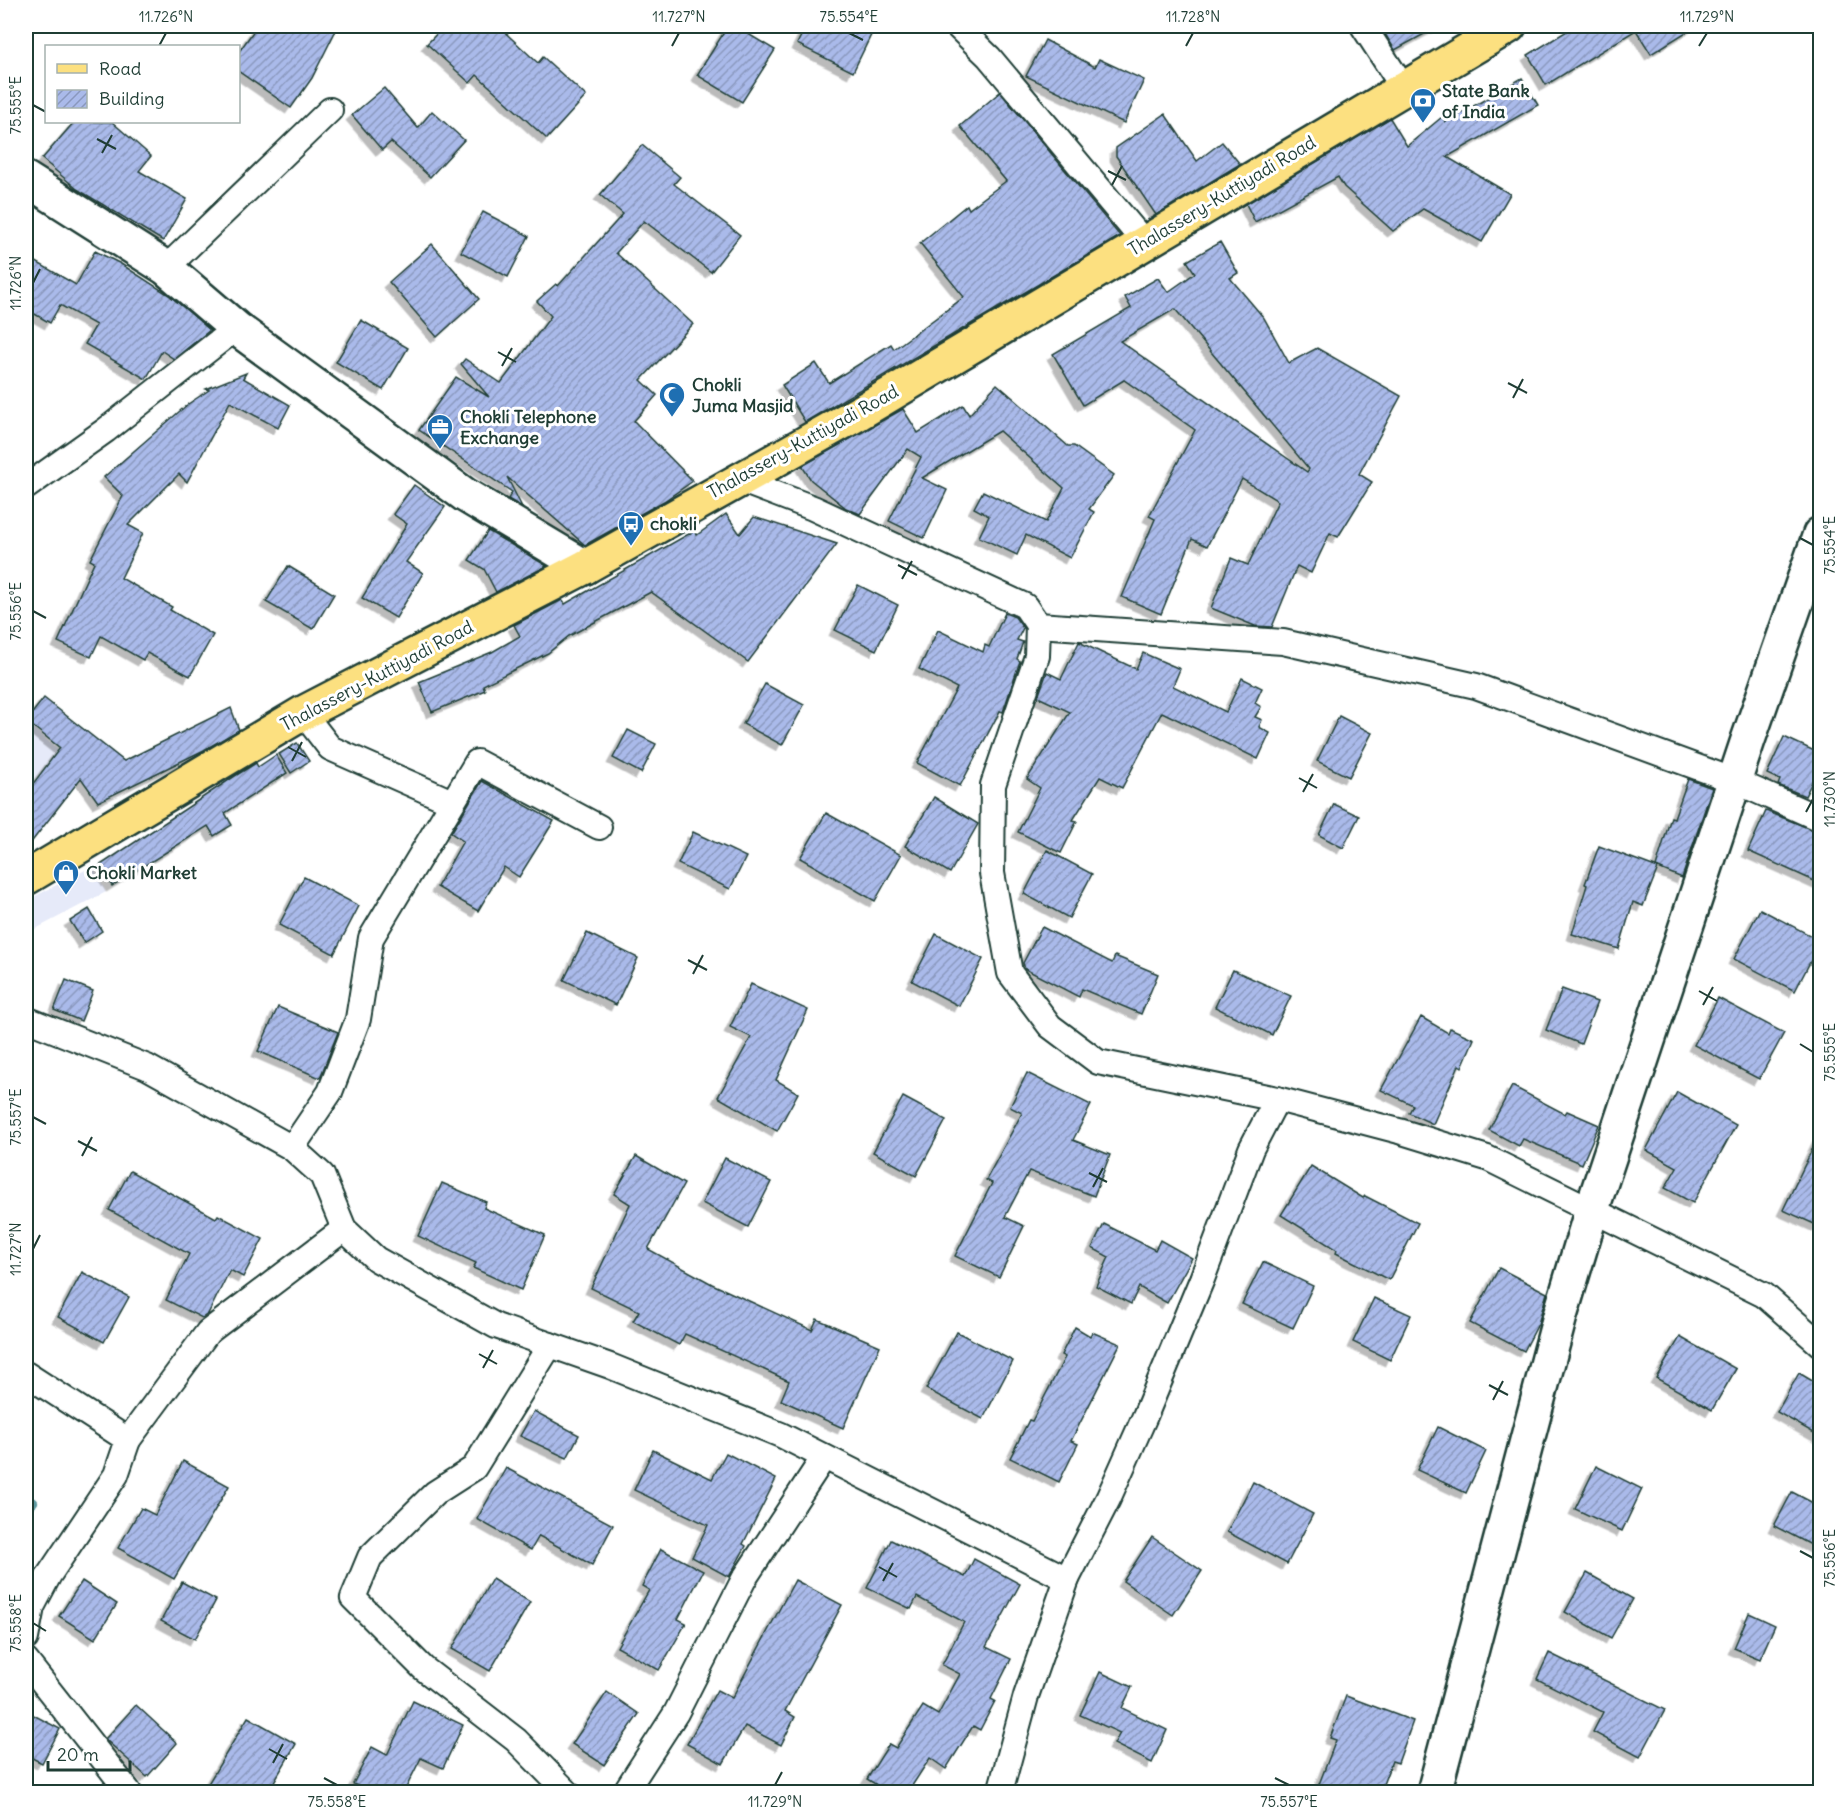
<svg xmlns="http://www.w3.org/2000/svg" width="1846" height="1818" viewBox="0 0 1846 1818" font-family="Delius,sans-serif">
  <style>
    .built { fill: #e6eaf9 }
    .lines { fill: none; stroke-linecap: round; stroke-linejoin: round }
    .stream { stroke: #5d989f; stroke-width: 8 }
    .building { fill: url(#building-hatch); stroke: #1f3d34; stroke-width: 1.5; fill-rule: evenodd; filter: url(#shadow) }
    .street-casing { stroke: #1f3d34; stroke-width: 28 }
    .secondary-casing { stroke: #1f3d34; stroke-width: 38 }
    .primary-casing { stroke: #1f3d34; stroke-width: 38 }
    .street { stroke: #fff; stroke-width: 24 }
    .secondary { stroke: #fff; stroke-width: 33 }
    .primary { stroke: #fce080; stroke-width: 33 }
    .ticks { fill: none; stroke: #1f3d34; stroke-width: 2 }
    .labels { text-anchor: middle; stroke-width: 6; stroke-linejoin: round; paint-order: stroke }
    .poi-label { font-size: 18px; font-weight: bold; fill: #1f3d34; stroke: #fff; text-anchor: start }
    .street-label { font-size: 18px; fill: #1f3d34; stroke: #fff }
    .neatline { fill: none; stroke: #1f3d34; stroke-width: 2 }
    .ticks-label { font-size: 15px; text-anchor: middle; fill: #1f3d34 }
  </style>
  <defs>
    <pattern id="building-hatch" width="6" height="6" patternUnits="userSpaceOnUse" patternTransform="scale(1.5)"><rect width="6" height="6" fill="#aabaea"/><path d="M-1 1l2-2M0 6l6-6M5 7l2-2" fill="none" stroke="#8a98be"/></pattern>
    <filter id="shadow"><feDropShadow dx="-5.5" dy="5.5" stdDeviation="0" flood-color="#0004"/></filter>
  </defs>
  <rect width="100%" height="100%" fill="#fff"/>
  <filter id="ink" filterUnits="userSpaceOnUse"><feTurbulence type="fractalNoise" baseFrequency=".0167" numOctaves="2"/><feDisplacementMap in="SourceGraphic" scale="12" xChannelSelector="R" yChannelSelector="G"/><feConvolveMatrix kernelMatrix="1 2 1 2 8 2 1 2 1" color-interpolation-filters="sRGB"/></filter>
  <g filter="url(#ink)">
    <!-- built -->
    <g class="built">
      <polygon points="26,722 58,750 26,790"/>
      <polygon points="93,866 106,892 26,934 26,901"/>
    </g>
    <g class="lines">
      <!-- stream -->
      <polyline class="stream" points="26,1511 34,1502"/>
    </g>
    <!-- building -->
    <g class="building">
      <polygon points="257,26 338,26 312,78 291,108 238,71 238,53"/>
      <polygon points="444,26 498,26 538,63 543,57 586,96 547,139 477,75 470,83 427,44"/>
      <polygon points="728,26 735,26 775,50 742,102 697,75"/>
      <polygon points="806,26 851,26 871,35 853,72 797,44"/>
      <polygon points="1380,26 1439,26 1395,50"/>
      <polygon points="1575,26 1696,26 1651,54 1636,30 1546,85 1528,55"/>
      <polygon points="1045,40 1095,67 1099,59 1144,80 1124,123 1026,76"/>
      <polygon points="1522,78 1538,105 1447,157 1510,194 1482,242 1423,209 1393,231 1344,187 1338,177 1255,222 1246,204 1390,118 1407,146 1442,117 1446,122"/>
      <polygon points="384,88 418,128 432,111 464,140 430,177 391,142 382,150 352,115"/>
      <polygon points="1000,92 1120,236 805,422 782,385 816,363 829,383 891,344 894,349 964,297 920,243 967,205 969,209 1006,181 960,126"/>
      <polygon points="1165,114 1197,161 1222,142 1240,164 1156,215 1116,156 1116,148"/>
      <polygon points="74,122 112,122 151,156 139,171 187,199 163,241 77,189 42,159"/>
      <polygon points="642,145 680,177 674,184 740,235 711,272 644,221 616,253 693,324 641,380 657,395 634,421 693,481 664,501 585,545 507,477 522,507 508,499 512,492 419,430 456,377 489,397 461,364 465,359 501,383 551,316 537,301 556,284 558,286 623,214 600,195"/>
      <polygon points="483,212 529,236 508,277 461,252"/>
      <path d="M1220 242 1238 273 1230 278 1264 318 1289 363 1317 348 1401 396 1359 474 1372 482 1338 537 1330 533 1311 573 1297 566 1272 627 1255 626 1211 608 1231 558 1248 565 1278 501 1242 479 1207 546 1192 539 1161 614 1122 597 1155 519 1149 516 1195 430 1124 380 1083 405 1053 354 1131 308 1125 297 1158 278 1168 292 1195 273 1187 261ZM1175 309 1309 469 1307 472 1120 341Z"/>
      <polygon points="432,244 479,299 437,337 389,282"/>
      <polygon points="95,251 121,264 169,295 210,330 174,359 162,351 146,379 85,344 96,325 60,305 50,323 26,309 26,256 76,285"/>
      <polygon points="361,320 408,348 383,390 336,362"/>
      <polygon points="246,373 243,378 290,405 278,428 230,402 187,482 179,474 128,525 143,533 121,578 172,607 170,610 213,635 190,676 147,653 143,660 101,636 91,657 58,642 94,562 90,560 123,496 104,477 188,404 209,390 206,389"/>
      <polygon points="997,384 1068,446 1074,446 1114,475 1089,509 1094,512 1070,558 1026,535 1017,555 979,537 989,516 974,508 983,491 1046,522 1064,488 999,431 922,478 947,490 924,538 889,521 921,457 908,449 860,514 846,508 811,480 802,466 903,409 918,433 963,405 969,415"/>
      <polygon points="414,485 445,507 406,562 423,573 396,618 362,598 407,524 393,514"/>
      <polygon points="726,514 740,534 754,517 837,544 748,662 651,592 569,636 548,653 483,685 485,690 432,712 419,682 492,652 520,636 514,625 562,600 565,604 694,531 697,535"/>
      <polygon points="488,531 547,566 496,592 484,569 469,560"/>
      <polygon points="288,566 334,594 313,629 266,602"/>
      <polygon points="858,585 898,605 876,650 835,630"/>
      <polygon points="1005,613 1015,617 1023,628 1017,640 1023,642 1017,659 1020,661 1003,712 1000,711 960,786 917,763 957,688 919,669 938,630 983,652 985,645 989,647"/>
      <polygon points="1079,642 1136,669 1143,653 1180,669 1173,686 1226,712 1242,678 1262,688 1255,703 1261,707 1255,717 1262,720 1259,727 1270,733 1258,759 1162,712 1122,788 1100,777 1073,820 1077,821 1061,853 1018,832 1040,788 1027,779 1070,712 1038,697 1047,672 1061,679"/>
      <polygon points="765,684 804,705 782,745 743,724"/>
      <polygon points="44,698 124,761 231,708 239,730 204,750 98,802 81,778 26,849 26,793 60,748 26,721"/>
      <polygon points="1339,716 1372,733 1349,777 1317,761"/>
      <polygon points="628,730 656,744 641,773 613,758"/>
      <polygon points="1784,737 1821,754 1821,764 1805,796 1778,785 1780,780 1767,774"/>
      <polygon points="297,743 309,761 291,773 279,754"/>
      <polygon points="276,755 287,773 225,813 232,825 214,836 208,826 112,886 99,866 235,776 256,763 258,767"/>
      <polygon points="1688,779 1712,788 1682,878 1656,867 1671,817 1674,818"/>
      <polygon points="482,781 554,821 519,877 504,867 478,911 437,887 463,841 451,833"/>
      <polygon points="934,797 978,824 950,873 905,846"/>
      <polygon points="1334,804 1359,816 1343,848 1319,835"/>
      <polygon points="1766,811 1821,833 1821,884 1748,851"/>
      <polygon points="826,813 901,855 875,901 800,858"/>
      <polygon points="693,832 746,857 730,889 678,864"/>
      <polygon points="1599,846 1658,868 1643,906 1633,902 1619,949 1572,934 1587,885 1585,884"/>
      <polygon points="1047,850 1092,874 1069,918 1024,894"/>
      <polygon points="304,877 359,906 334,954 279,925"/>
      <polygon points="89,909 102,931 84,943 70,921"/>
      <polygon points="1760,909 1821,941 1795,991 1734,959"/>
      <polygon points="1042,927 1112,963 1115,956 1158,974 1141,1014 1082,989 1079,997 1025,969 1023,963"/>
      <polygon points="587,933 638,958 616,1005 564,980"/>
      <polygon points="936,934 983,959 959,1006 912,981"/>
      <polygon points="1233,970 1291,996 1272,1035 1215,1007"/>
      <polygon points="66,980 93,991 81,1021 54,1010"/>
      <polygon points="751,984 808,1010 776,1080 798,1093 777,1131 718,1097 751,1037 730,1027"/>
      <polygon points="1562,989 1597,1002 1581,1044 1546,1030"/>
      <polygon points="1718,998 1784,1033 1759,1079 1694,1045"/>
      <polygon points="278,1007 338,1032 320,1078 258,1051"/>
      <polygon points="1421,1017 1448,1033 1450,1028 1474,1039 1462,1067 1459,1065 1433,1124 1409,1113 1413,1105 1381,1090"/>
      <polygon points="1027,1073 1091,1105 1073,1140 1110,1155 1094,1196 1029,1171 1005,1217 1024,1226 999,1277 955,1256 992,1183 986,1180 1022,1113 1010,1107"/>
      <polygon points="1512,1086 1565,1114 1567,1111 1599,1125 1582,1164 1523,1139 1519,1146 1489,1130"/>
      <polygon points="1677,1092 1736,1125 1693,1203 1665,1188 1677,1167 1646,1150"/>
      <polygon points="903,1097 946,1120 916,1176 873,1152"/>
      <polygon points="1821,1131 1821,1227 1783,1210"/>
      <polygon points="636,1156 684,1184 648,1249 712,1284 812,1330 817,1319 880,1346 843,1428 781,1400 789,1381 685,1334 679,1345 633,1321 639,1311 591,1288 630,1204 614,1194"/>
      <polygon points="725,1158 771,1182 748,1227 702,1203"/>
      <polygon points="1311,1166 1363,1198 1365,1196 1418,1223 1389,1280 1336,1253 1337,1250 1281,1215"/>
      <polygon points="130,1171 216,1218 218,1215 263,1239 243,1277 230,1270 208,1314 202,1318 166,1300 189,1254 109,1210"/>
      <polygon points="442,1183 486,1202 484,1208 545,1235 521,1290 473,1268 476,1263 418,1236"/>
      <polygon points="1104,1224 1155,1250 1160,1240 1192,1258 1167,1303 1139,1287 1131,1304 1096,1286 1109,1257 1092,1248"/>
      <polygon points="1263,1262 1313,1286 1293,1328 1242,1304"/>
      <polygon points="1499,1268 1547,1293 1538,1324 1524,1351 1470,1323"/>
      <polygon points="82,1272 129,1297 104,1342 58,1317"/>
      <polygon points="1374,1298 1411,1315 1390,1360 1353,1342"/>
      <polygon points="1075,1327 1090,1336 1092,1332 1120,1344 1071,1441 1078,1444 1059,1482 1010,1458 1029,1420 1032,1421 1065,1357 1061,1355"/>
      <polygon points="957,1332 1013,1361 983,1419 926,1389"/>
      <polygon points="1680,1337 1736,1369 1712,1410 1656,1378"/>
      <polygon points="1799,1373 1821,1386 1821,1437 1777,1412"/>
      <polygon points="534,1411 579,1435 567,1458 520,1436"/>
      <polygon points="1438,1427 1486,1451 1466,1493 1417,1470"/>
      <polygon points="653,1450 712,1479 726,1453 776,1479 743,1544 746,1546 729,1577 692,1557 708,1525 634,1490"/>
      <polygon points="183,1461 229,1486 174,1579 118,1548 141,1508 155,1515"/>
      <polygon points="1596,1466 1642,1489 1622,1531 1575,1509"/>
      <polygon points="506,1468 613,1525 592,1565 539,1536 531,1550 477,1519"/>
      <polygon points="1253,1482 1313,1514 1287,1564 1227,1532"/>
      <polygon points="1792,1492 1821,1507 1821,1550 1774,1526"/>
      <polygon points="1152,1537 1202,1571 1173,1615 1123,1581"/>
      <polygon points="891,1540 965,1577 974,1559 1020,1584 986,1647 1011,1659 991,1699 995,1701 980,1730 973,1726 946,1769 930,1758 908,1792 888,1792 867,1779 889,1744 896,1748 923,1706 938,1715 960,1674 942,1665 964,1622 917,1597 911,1609 867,1588"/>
      <polygon points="661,1549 703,1571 678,1619 686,1623 659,1670 617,1647 649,1590 642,1586"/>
      <polygon points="1587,1573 1633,1599 1611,1638 1565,1612"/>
      <polygon points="492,1579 530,1602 490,1671 452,1649"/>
      <polygon points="795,1580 842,1605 785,1711 795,1717 781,1745 745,1726 723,1764 687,1744 717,1690 732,1698"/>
      <polygon points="82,1581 117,1604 95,1639 59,1616"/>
      <polygon points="182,1582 216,1600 195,1639 161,1621"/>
      <polygon points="1749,1613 1775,1625 1760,1659 1734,1648"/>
      <polygon points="1549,1653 1665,1710 1640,1757 1593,1732 1603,1712 1537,1679"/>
      <polygon points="1100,1672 1132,1687 1122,1708 1167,1730 1152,1763 1114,1744 1120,1733 1080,1715"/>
      <polygon points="607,1692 639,1714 604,1765 572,1744"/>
      <polygon points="1346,1696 1413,1721 1398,1763 1392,1761 1380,1792 1316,1792 1336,1740 1330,1738"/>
      <polygon points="413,1701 463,1725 443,1768 421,1758 404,1792 371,1792 353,1784 372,1747 387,1755"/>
      <polygon points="136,1705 177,1743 147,1777 105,1739"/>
      <polygon points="26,1711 60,1729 42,1763 26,1755"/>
      <polygon points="248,1717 296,1744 268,1792 203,1792"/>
    </g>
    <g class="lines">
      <!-- street casing -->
      <g class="street-casing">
        <g id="street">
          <polyline points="957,26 989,57 1144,242"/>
          <polyline points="1363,26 1404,89"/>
          <polyline points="166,268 330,110"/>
          <polyline points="737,479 813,508 1025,606 1038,625 1037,656 993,785 992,873 1010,973 1050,1026 1098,1062 1277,1099"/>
          <polyline points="26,487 106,430 236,328"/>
          <polyline points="1038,625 1283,642 1476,686 1735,781 1820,819"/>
          <polyline points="303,713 330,748 452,802"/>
          <polyline points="26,1019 147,1067 292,1148 322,1175 344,1229 376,1259 496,1326 610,1366 781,1435 1067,1579 1108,1499 1145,1416 1202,1279 1251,1149 1277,1099 1399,1131 1487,1158 1764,1295 1820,1344"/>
          <polyline points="292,1148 330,1092 358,1019 371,938 477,762 599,827"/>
          <polyline points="550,1345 474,1468 435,1493 370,1557 353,1598 423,1668 516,1740 567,1792"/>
          <polyline points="26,1374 128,1440 116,1475 49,1575 32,1607 26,1638"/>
          <polyline points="128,1440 208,1332 344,1229"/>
          <polyline points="26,1661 129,1792"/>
          <polyline points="625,1792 676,1713 744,1579 824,1457"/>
          <polyline points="1000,1792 1026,1696 1067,1579"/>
        </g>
      </g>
      <!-- secondary casing -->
      <g class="secondary-casing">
        <g id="secondary">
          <polyline points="26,179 166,268 236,328 465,495 585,567"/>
          <polyline points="1434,1792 1560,1316 1592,1209 1748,740 1820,534"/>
        </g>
      </g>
      <!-- primary casing -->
      <g class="primary-casing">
        <polyline id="primary" points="26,878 303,713 585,567 859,413 1509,26"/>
      </g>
      <!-- street -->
      <use href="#street" class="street"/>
      <!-- secondary -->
      <use href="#secondary" class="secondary"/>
      <!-- primary -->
      <use href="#primary" class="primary"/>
    </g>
  </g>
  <!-- ticks -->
  <path class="ticks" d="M849 33 863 40M159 46 166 33M672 46 679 33M1186 46 1193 33M1699 46 1707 33M33 105 46 112M97 139 116 149M102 153 112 135M1108 171 1126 180M1112 185 1122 166M33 283 40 269M498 352 516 362M502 366 512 348M1508 383 1527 393M1513 398 1523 379M1800 538 1813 545M898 565 917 575M902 579 912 561M33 611 46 618M288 747 306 757M292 761 302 742M1299 778 1317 788M1303 792 1313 774M1806 812 1813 799M688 960 707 970M693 974 703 955M1699 991 1717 1001M1703 1005 1713 987M1800 1044 1813 1052M33 1117 46 1124M78 1141 97 1151M82 1156 92 1137M1089 1173 1107 1182M1093 1187 1103 1168M33 1249 40 1235M479 1354 497 1364M483 1368 493 1350M1489 1385 1508 1395M1493 1400 1503 1381M1800 1551 1813 1558M879 1567 897 1577M883 1581 893 1563M33 1623 46 1631M269 1749 287 1759M273 1763 283 1744M324 1778 337 1785M1275 1778 1289 1785M775 1785 782 1772"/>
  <!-- icons -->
  <defs>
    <g id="bank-pin" transform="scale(1.35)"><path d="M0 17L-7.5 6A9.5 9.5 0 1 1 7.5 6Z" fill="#1f6fb2" stroke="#fff"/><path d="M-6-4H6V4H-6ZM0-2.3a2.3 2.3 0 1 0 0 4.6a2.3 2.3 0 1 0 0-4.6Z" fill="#fff"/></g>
    <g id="mosque-pin" transform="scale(1.35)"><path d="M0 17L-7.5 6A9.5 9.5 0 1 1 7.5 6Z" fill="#1f6fb2" stroke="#fff"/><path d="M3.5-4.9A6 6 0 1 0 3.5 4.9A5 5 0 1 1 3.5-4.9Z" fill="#fff"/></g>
    <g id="office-pin" transform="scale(1.35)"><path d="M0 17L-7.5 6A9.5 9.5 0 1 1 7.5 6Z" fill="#1f6fb2" stroke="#fff"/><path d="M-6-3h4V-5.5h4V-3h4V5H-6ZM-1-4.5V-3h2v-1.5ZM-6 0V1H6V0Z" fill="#fff"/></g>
    <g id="bus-pin" transform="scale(1.35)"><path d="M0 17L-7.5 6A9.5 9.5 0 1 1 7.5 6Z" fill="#1f6fb2" stroke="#fff"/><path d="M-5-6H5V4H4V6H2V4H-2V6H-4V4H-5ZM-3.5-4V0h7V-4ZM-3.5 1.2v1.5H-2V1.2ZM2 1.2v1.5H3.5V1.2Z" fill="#fff"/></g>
    <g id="shop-pin" transform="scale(1.35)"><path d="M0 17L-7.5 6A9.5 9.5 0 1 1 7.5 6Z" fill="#1f6fb2" stroke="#fff"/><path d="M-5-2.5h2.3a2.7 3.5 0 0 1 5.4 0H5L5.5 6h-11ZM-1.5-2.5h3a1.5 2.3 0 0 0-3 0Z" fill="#fff"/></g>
  </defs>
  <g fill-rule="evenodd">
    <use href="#bank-pin" x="1423" y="101"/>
    <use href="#mosque-pin" x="672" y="395"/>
    <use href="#office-pin" x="440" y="427"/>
    <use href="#bus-pin" x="631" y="524"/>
    <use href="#shop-pin" x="66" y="873"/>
  </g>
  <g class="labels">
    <!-- poi labels -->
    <g class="poi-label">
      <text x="1442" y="97">State Bank<tspan x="1442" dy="21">of India</tspan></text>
      <text x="692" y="391">Chokli<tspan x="692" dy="21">Juma Masjid</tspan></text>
      <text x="460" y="423">Chokli Telephone<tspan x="460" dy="21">Exchange</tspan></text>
      <text x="650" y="530">chokli</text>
      <text x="86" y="879">Chokli Market</text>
    </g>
    <!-- street labels -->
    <g class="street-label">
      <text transform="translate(1222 196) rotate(-31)" y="6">Thalassery-Kuttiyadi Road</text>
      <text transform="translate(803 442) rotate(-29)" y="6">Thalassery-Kuttiyadi Road</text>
      <text transform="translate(377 676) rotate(-28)" y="6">Thalassery-Kuttiyadi Road</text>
    </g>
  </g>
  <!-- margin -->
  <rect width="1846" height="1818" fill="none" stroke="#fff" stroke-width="66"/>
  <!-- legend -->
  <rect x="45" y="45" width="195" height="78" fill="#ffffff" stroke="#a5b1ae" stroke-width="1.5"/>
  <rect x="57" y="64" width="30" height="9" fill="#fce080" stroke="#a5b1ae" stroke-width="1.5"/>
  <text x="99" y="75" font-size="18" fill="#1f3d34">Road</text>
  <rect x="57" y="90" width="30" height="18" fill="url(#building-hatch)" stroke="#a5b1ae" stroke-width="1.5"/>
  <text x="99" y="105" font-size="18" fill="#1f3d34">Building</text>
  <!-- scale -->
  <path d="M48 1761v9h82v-9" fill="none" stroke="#1f3d34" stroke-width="3"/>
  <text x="57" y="1761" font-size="18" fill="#1f3d34" stroke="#ffffff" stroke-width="4.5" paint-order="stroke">20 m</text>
  <rect x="33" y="33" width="1780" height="1752" class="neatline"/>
  <g class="ticks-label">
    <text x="166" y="22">11.726°N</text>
    <text x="679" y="22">11.727°N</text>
    <text x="849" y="22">75.554°E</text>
    <text x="1193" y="22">11.728°N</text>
    <text x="1707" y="22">11.729°N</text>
    <text transform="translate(16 105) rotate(-90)" y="5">75.555°E</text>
    <text transform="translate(16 283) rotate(-90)" y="5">11.726°N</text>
    <text transform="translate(1830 545) rotate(-90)" y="5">75.554°E</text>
    <text transform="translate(16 611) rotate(-90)" y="5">75.556°E</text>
    <text transform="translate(1830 799) rotate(-90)" y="5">11.730°N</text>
    <text transform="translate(1830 1052) rotate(-90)" y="5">75.555°E</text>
    <text transform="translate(16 1117) rotate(-90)" y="5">75.557°E</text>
    <text transform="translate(16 1249) rotate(-90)" y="5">11.727°N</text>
    <text transform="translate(1830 1558) rotate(-90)" y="5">75.556°E</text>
    <text transform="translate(16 1623) rotate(-90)" y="5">75.558°E</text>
    <text x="337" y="1807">75.558°E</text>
    <text x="775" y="1807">11.729°N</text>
    <text x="1289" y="1807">75.557°E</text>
  </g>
</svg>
